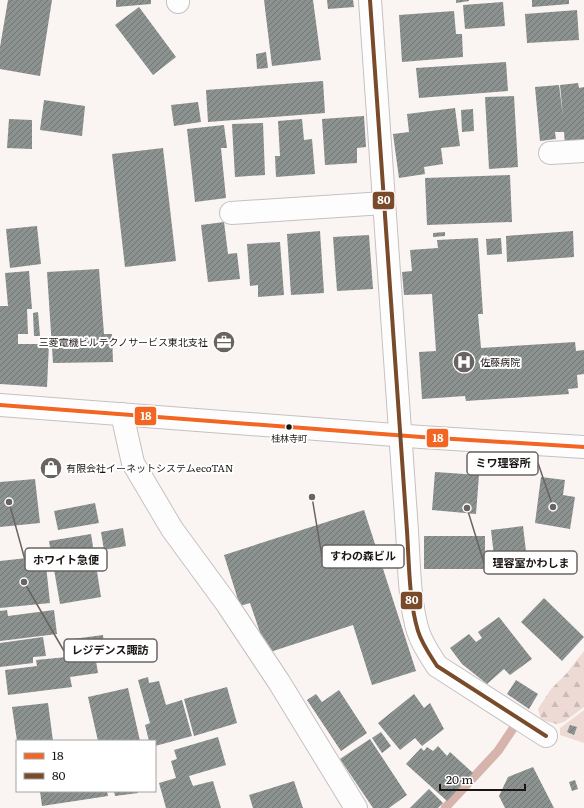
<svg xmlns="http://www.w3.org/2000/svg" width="584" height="808" viewBox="0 0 584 808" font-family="Literata,'Noto Sans JP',serif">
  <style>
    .forest { fill: url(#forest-firs) }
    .park { fill: #eedad5 }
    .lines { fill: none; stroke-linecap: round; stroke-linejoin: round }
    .stream { stroke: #d6b4ab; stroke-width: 9 }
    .building { fill: url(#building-hatch) }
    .street-casing { stroke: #c6c1c0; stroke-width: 24 }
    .secondary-casing { stroke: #c6c1c0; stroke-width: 24 }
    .street { stroke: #fefdfd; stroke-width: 22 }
    .secondary { stroke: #fefdfd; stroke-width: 22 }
    .bus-1-casing { stroke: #fff; stroke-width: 7 }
    .bus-2-casing { stroke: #fff; stroke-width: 7 }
    .bus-1 { stroke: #f26522; stroke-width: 4 }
    .bus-2 { stroke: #7a4b2a; stroke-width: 4 }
    .bus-dot { fill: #1b1614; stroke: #fff; stroke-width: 1.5 }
    .labels { text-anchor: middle; stroke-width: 4; stroke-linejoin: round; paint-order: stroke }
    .bus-label { font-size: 9px; fill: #1b1614; stroke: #fff }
    .poi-label { font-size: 10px; fill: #1b1614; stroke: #fff; text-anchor: start }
    .leader { fill: none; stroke: #696462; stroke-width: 1.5 }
    .callout-dot { fill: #696462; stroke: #fff; stroke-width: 1.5 }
    .callout { fill: #fff; stroke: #696462; stroke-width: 1.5 }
    .callout-label { font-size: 11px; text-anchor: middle; font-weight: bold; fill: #1b1614 }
    .line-badge { stroke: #fff; stroke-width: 1.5 }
    .badge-label { font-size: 11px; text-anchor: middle; font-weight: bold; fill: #fff }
  </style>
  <defs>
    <pattern id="forest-firs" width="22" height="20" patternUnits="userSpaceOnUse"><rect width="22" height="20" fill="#eedad5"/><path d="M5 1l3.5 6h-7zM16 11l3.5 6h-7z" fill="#ccbab6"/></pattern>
    <pattern id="building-hatch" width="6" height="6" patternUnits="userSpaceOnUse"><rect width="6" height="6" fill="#8b9290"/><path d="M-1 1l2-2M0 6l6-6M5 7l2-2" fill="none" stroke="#717674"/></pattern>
  </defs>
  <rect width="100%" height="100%" fill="#faf4f3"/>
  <!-- forest -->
  <polygon class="forest" points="584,651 584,707 564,722 557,724 541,720 538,709 551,689 566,674"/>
  <!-- park -->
  <polygon class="park" points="584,710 584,743 560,735 560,728"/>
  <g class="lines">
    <!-- stream -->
    <polyline class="stream" points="445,808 498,751 514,727"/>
  </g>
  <!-- building -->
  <g class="building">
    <polygon points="8,0 52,0 40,76 0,69 0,47"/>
    <polygon points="116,0 151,0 151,4 116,7"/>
    <polygon points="264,0 313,0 321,60 272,66"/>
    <polygon points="327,0 353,0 354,7 328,9"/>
    <polygon points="456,0 469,0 469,1 456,3"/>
    <polygon points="532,0 569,0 569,4 532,7"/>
    <polygon points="503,2 505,26 465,29 463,5"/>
    <polygon points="139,7 176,57 153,75 115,25"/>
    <polygon points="577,10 579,40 527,43 525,14"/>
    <polygon points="454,11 456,34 462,34 463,57 402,62 399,15"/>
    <polygon points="266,52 268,68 257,69 256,54"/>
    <polygon points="506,62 508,91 419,98 416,68"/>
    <polygon points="323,81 325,113 208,122 206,90"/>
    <polygon points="578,83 579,88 584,87 584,144 565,146 564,132 555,132 556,139 540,141 535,87 559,85 563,116 560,85"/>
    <polygon points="514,96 518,167 489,169 485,97"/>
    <polygon points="44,100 85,106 82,136 40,130"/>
    <polygon points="198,102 201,122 174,126 171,105"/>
    <polygon points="455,108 460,146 441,148 443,164 424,167 425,174 399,178 393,134 409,132 407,114"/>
    <polygon points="473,109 474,131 462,132 461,110"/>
    <polygon points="364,116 366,147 357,148 357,163 325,165 322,119"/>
    <polygon points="9,119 32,120 32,149 7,148"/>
    <polygon points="302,119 304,140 312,139 315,174 276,177 275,156 280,156 278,121"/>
    <polygon points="263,123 265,175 235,177 232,124"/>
    <polygon points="224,125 227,148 221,148 226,198 195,202 187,129"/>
    <polygon points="163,148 176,261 125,267 112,154"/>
    <polygon points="510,175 512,222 427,225 425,178"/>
    <polygon points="224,222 228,254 237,253 240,279 208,282 201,225"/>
    <polygon points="37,226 41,264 10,268 6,229"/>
    <polygon points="320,231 324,293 291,295 287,234"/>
    <polygon points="573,231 574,257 507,262 506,236"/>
    <polygon points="445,232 445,236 433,237 433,233"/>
    <polygon points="369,235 373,289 337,291 333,237"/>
    <polygon points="478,238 483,314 478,314 481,348 575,342 576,351 584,350 584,374 577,375 578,388 568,389 569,394 466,401 465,396 422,399 419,352 436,351 432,294 404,295 402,272 412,271 410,250 438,248 437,240"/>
    <polygon points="501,238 502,254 487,255 486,239"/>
    <polygon points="280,242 284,295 258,297 258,285 250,286 247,244"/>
    <polygon points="99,269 104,334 112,334 113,362 53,363 47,272"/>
    <polygon points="29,271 32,309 27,309 28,334 18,334 18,344 49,344 47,387 0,384 0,306 8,306 5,273"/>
    <polygon points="38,312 40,336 34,336 33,313"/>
    <polygon points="435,472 479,475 476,514 432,510"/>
    <polygon points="541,477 565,480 563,495 575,497 570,529 535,523"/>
    <polygon points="35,479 40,523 0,527 0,482"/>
    <polygon points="95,503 99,523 58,530 54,511"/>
    <polygon points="364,510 416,671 372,685 353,625 267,653 250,603 240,606 224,555"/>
    <polygon points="523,526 527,560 495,565 491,530"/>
    <polygon points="123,528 126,546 104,550 101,532"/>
    <polygon points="91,534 101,597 60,604 49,541"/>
    <rect x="424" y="536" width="61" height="33"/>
    <polygon points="45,556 50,603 0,608 0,561"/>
    <polygon points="544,598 584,637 562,661 521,622"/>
    <polygon points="7,610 8,616 54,610 57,634 0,641 0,611"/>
    <polygon points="499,617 532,659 510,675 504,669 487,684 462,664 450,648 469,634 476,642 482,638 478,632"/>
    <polygon points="103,635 105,653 95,655 98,673 70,677 72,687 8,695 5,670 37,666 36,660 67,657 65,640"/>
    <polygon points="43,637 46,656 33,657 33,663 0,667 0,643"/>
    <polygon points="148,677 149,683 159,681 166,705 182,700 192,736 155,746 155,741 149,741 145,725 150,723 138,680"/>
    <polygon points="516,680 538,694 529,709 507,694"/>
    <polygon points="227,687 237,723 194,736 184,699"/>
    <polygon points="128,688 140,741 98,741 88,697"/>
    <polygon points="339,690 367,733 341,751 307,700 316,694 322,702"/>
    <polygon points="414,694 424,708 430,703 444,729 422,746 415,738 400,750 378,723"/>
    <polygon points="48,703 53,741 17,741 12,707"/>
    <polygon points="570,725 577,727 574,735 567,732"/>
    <polygon points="381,732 391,746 382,753 372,738"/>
    <polygon points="218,737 226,765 189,776 193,786 213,781 221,808 166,808 159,783 176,778 171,761 177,759 174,750"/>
    <polygon points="370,739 407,795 389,808 373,808 340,759"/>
    <polygon points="438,746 447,756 450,752 473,773 447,801 406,764 421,748 424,751 427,747 433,751"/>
    <polygon points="533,767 554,808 505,808 499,796 508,777"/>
    <polygon points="575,780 578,789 572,791 569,782"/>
    <polygon points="294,781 303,808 253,808 249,795"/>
    <polygon points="429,789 443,803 438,808 410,808"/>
    <polygon points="40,791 107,791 108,796 42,806"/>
    <polygon points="114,791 137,791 138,793 115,796"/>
  </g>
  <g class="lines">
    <!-- street casing -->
    <g class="street-casing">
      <g id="street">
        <polyline points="178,0 178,2"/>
        <path d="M370 0 407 531C409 561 409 602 418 631 422 644 430 655 437 666L546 736"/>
        <polyline points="550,153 584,151"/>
        <polyline points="231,213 384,203"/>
        <polyline points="122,414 133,463 172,529 227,604 279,682 356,808"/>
      </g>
    </g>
    <!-- secondary casing -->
    <g class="secondary-casing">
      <polyline id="secondary" points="0,405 421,437 584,447"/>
    </g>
    <!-- street -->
    <use href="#street" class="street"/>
    <!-- secondary -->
    <use href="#secondary" class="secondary"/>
    <!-- bus-1 casing -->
    <g class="bus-1-casing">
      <polyline id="bus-1" points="0,405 421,437 584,447"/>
    </g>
    <!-- bus-2 casing -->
    <g class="bus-2-casing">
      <path id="bus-2" d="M370 0 407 531C409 561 409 602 418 631 422 644 430 655 437 666L546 736"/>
    </g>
    <!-- bus-1 -->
    <use href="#bus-1" class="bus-1"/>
    <!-- bus-2 -->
    <use href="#bus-2" class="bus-2"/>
  </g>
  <!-- icons -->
  <defs>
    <g id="office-disc" transform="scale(1.15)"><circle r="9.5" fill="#696462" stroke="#fff"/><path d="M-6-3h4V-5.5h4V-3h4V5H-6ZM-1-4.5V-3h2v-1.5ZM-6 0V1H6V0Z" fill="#fff"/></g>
    <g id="hospital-disc" transform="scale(1.15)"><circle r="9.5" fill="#696462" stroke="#fff"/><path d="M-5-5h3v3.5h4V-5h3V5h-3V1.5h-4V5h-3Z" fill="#fff"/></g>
    <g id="shop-disc" transform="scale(1.15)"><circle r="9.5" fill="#696462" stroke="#fff"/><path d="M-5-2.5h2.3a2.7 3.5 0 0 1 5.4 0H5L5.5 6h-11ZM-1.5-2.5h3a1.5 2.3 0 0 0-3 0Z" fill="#fff"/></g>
  </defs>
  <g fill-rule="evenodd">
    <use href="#office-disc" x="224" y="342"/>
    <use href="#hospital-disc" x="464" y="362"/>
    <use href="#shop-disc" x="51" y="468"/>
  </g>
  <!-- markers -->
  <circle class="bus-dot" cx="289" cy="427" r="3.5"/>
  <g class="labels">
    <!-- bus labels -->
    <g class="bus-label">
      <text x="289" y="442">桂林寺町</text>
    </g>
    <!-- poi labels -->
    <g class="poi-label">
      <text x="208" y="346" text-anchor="end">三菱電機ビルテクノサービス東北支社</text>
      <text x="480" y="366">佐藤病院</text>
      <text x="66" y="472">有限会社イーネットシステムecoTAN</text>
    </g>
  </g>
  <!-- callouts -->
  <path class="leader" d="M553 507L538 463M312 497L322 557M9 502L25 560M467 508L484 563M24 582L64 651"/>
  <g class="callout-dot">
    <circle cx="553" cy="507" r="4"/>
    <circle cx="312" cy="497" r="4"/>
    <circle cx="9" cy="502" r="4"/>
    <circle cx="467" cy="508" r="4"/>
    <circle cx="24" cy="582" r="4"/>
  </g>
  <g class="callout">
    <rect x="467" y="452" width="71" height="23" rx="4"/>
    <rect x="322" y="545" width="82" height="23" rx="4"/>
    <rect x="25" y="548" width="82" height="23" rx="4"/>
    <rect x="484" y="551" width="93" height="23" rx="4"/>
    <rect x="64" y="639" width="93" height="23" rx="4"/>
  </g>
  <g class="callout-label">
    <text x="503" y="467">ミワ理容所</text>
    <text x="363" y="560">すわの森ビル</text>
    <text x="66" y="564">ホワイト急便</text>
    <text x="531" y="567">理容室かわしま</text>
    <text x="110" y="654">レジデンス諏訪</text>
  </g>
  <g class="line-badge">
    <rect x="372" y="191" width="23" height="19" rx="4" fill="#7a4b2a"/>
    <rect x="134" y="406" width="23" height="20" rx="4" fill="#f26522"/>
    <rect x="426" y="428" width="23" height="20" rx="4" fill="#f26522"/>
    <rect x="400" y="591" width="23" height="19" rx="4" fill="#7a4b2a"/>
  </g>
  <g class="badge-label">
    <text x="384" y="204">80</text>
    <text x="146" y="420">18</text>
    <text x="438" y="442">18</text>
    <text x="412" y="604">80</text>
  </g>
  <!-- legend -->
  <rect x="16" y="740" width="140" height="52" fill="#ffffff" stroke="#a4a2a1"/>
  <rect x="24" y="753" width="20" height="6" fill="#f26522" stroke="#a4a2a1"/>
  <text x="52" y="760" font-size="12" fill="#1b1614">18</text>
  <rect x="24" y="773" width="20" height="6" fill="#7a4b2a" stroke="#a4a2a1"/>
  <text x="52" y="780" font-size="12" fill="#1b1614">80</text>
  <!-- scale -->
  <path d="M440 784v6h85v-6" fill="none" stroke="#1b1614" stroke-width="2"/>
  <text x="446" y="784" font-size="12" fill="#1b1614" stroke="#ffffff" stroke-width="3" paint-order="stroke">20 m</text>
</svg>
